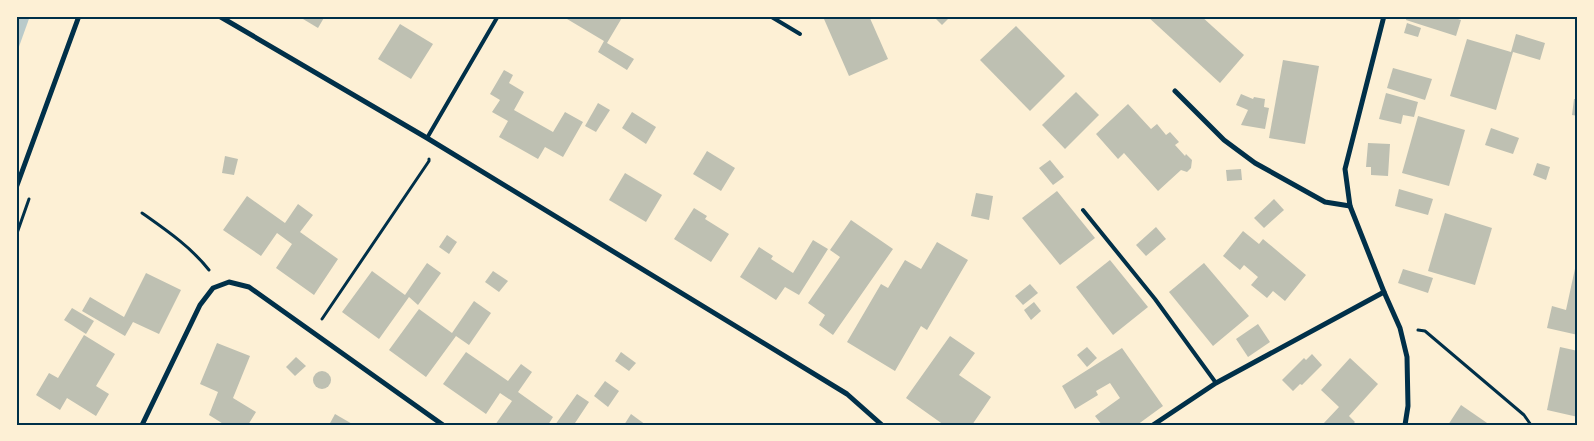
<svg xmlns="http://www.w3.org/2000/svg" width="1594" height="441" viewBox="0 0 1594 441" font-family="'Sofia Sans Condensed',sans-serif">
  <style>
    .green { fill: #b9caca }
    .building { fill: #bec0b2 }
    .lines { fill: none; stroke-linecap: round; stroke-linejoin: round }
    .path { stroke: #003049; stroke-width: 3 }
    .service { stroke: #003049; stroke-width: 4 }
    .minor { stroke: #003049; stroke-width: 5 }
    .neatline { fill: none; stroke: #003049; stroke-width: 2 }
  </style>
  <rect width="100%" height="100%" fill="#fdf0d5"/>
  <!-- green -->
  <polygon class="green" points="16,16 30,16 16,55"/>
  <!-- building -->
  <g class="building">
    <polygon points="305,16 325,16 318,28 303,19"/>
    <polygon points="562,16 623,16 607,43 634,59 627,70 598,52 604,41"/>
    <polygon points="830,16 869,16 888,59 849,76 824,19"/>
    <polygon points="933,16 951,16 942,25"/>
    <polygon points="1147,16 1201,16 1244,55 1220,83"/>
    <polygon points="1407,16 1449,16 1461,20 1456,36 1406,20"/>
    <polygon points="1407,23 1421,28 1418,37 1404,33"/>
    <polygon points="400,24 433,44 411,79 378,59"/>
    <polygon points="1016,26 1065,76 1030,111 980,60"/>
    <polygon points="1516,34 1545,43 1540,60 1513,52 1496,110 1450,96 1467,39 1511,52"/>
    <polygon points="1283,60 1319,66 1305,144 1269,138"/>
    <polygon points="1393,68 1432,79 1425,100 1387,88"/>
    <polygon points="504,70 513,75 509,83 524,92 514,110 553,132 565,112 583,122 563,157 545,147 538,159 499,137 508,121 492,112 500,100 490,94"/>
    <polygon points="1076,92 1099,115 1065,149 1042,125"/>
    <polygon points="1386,93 1418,102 1414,117 1403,115 1401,124 1379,119"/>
    <polygon points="1241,94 1253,99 1254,97 1265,99 1264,107 1269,108 1265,129 1241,125 1248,110 1236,105"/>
    <polygon points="1574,99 1578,99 1578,116 1572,115"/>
    <polygon points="598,103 610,110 596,132 585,126"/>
    <polygon points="1128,104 1151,129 1157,124 1166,135 1170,132 1179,142 1175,145 1185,156 1186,154 1192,160 1191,168 1187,172 1181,170 1158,191 1124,153 1118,159 1096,134"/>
    <polygon points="632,112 656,127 646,144 622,128"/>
    <polygon points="1418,116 1465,130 1449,186 1402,173"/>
    <polygon points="1491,128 1519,138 1513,154 1485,145"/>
    <polygon points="1368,143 1390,144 1388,176 1371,175 1371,167 1366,167"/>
    <polygon points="707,151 735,168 721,191 693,174"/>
    <polygon points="225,156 238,159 234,175 222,173"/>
    <polygon points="1050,160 1064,177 1053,185 1039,168"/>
    <polygon points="1537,163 1550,167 1546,180 1533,175"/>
    <polygon points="1241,169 1242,180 1227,181 1226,170"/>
    <polygon points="625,173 662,195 646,222 609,200"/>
    <polygon points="1399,189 1433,199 1428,215 1395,206"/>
    <polygon points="1057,191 1095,238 1060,265 1022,218"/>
    <polygon points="976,193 993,196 989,220 971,216"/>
    <polygon points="247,196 285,223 298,204 313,215 300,232 338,259 314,295 276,268 292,244 277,233 261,256 223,230"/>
    <polygon points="1274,199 1284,210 1264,228 1254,218"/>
    <polygon points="694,208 707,216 705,219 729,234 711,262 674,239"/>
    <polygon points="1445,213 1492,228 1475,285 1428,271"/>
    <polygon points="851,220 893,249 833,335 819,325 825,315 808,303 840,257 830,250"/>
    <polygon points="1156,227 1166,239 1146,256 1136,245"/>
    <polygon points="1243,231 1259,244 1263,239 1306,275 1285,301 1273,291 1267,298 1251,285 1258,277 1244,265 1240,270 1223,256"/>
    <polygon points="447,235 457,242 449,254 439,247"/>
    <polygon points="813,240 828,249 799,295 785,287 776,300 740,277 759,247 773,256 771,259 793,273"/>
    <polygon points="937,242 968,260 927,330 921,326 895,371 847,342 881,284 888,288 905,260 921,269"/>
    <polygon points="1110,260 1148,307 1113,335 1076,287"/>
    <polygon points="427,263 441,273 418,305 409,297 379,339 342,312 372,271 405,295"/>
    <polygon points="1204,263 1249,316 1213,346 1169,292"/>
    <polygon points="1576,264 1578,265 1578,335 1547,328 1552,306 1566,310"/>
    <polygon points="1403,269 1433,278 1428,293 1398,283"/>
    <polygon points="493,271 508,281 499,292 485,282"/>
    <polygon points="146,273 181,290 159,334 133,322 125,336 82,311 90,297 124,317"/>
    <polygon points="1030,284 1038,293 1023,305 1015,296"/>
    <polygon points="474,301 491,313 469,345 456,336 426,377 389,350 419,309 452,333"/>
    <polygon points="1034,302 1041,311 1031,320 1024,310"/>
    <polygon points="72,308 94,321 86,334 64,320"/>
    <polygon points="1258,324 1270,342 1248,357 1236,339"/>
    <polygon points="84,335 115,354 96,386 109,394 96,416 67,398 60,410 36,395 49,373 58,378"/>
    <polygon points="950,336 975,353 959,375 991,397 972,425 944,425 906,398"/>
    <polygon points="217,343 250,356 233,398 256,412 248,425 225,425 209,415 218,392 200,384"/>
    <polygon points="1087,347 1097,358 1087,367 1077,355"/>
    <polygon points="1560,347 1578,351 1578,417 1547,410"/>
    <polygon points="1122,348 1163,406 1137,425 1102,425 1095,416 1120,398 1110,383 1096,391 1098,395 1075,409 1062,386"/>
    <polygon points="466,352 508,381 521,364 532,372 518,392 553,417 548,425 495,425 512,401 500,393 486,414 443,384"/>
    <polygon points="621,352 636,363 629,371 615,361"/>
    <polygon points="1312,354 1322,365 1302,385 1300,384 1293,391 1282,380 1304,358 1306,360"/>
    <polygon points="296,357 306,366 295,376 286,367"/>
    <polygon points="1350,358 1378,384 1349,416 1355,422 1352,425 1324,425 1323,424 1339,407 1321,390"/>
    <circle cx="322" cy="380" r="9"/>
    <polygon points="605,381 619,391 608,407 594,396"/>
    <polygon points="577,394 589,402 575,423 577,425 555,425"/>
    <polygon points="1461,405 1490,425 1448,425"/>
    <polygon points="335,414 354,425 329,425"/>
    <polygon points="631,414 646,425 624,425"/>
  </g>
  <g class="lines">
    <!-- path -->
    <g class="path">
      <path d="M142 213C166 230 191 247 209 270"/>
      <polyline points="16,236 29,199"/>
      <polyline points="322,319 429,161 429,159"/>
      <polyline points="1418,330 1425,331 1524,415 1531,425"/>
    </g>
    <!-- service -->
    <g class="service">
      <polyline points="770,16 800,34"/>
      <polyline points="427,138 498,16"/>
      <polyline points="1083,210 1155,299 1216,383"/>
    </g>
    <!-- minor -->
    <g class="minor">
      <polyline points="219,16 427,138 847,394 882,425"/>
      <polyline points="1384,16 1345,169 1350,206 1384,292 1400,328 1407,357 1408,406 1405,425"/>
      <polyline points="1175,91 1224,140 1255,163 1325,202 1350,206"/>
      <polyline points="16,188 79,16"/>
      <polyline points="142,425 200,305 213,288 229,282 249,287 443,425"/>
      <polyline points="1153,425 1216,383 1384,292"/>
    </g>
  </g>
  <!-- border -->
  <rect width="1594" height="441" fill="none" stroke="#fdf0d5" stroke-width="35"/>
  <rect x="18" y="18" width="1558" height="406" class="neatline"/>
</svg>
